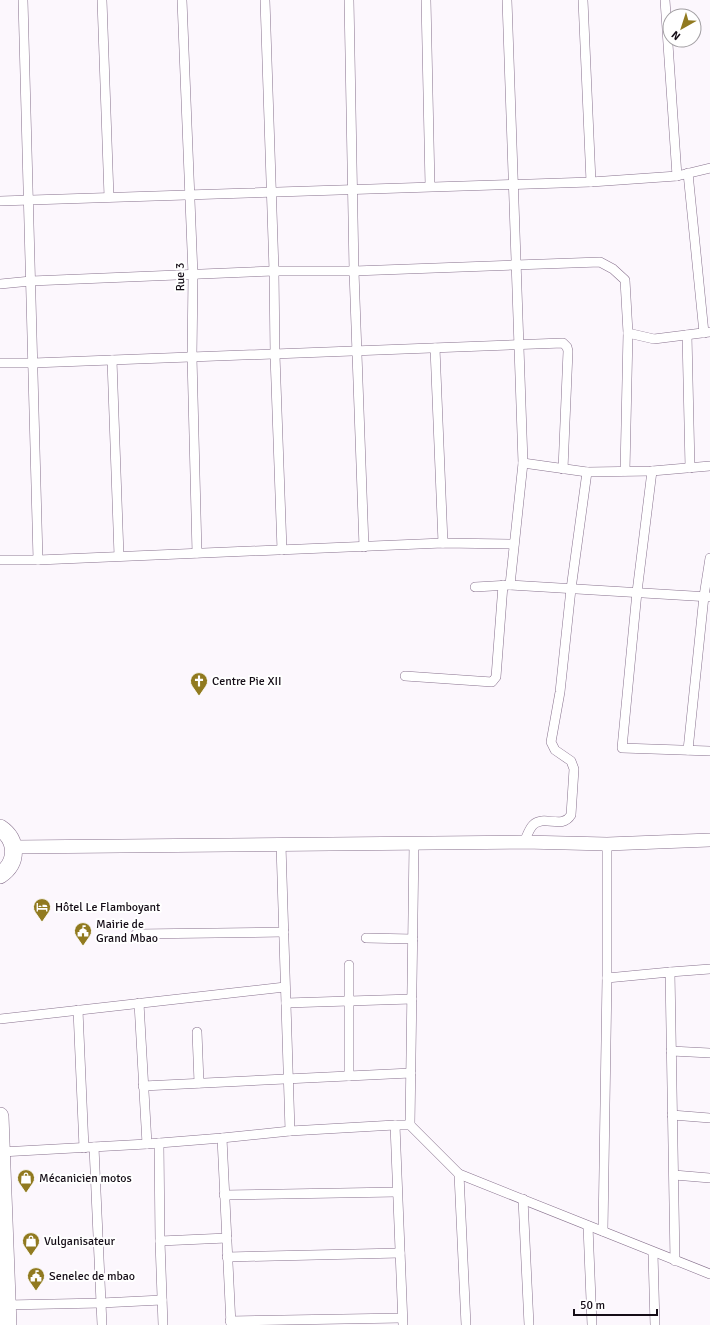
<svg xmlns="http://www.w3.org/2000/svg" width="710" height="1325" viewBox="0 0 710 1325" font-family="Signika,sans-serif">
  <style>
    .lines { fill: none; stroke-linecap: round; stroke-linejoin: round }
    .street-casing { stroke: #88728e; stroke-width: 10 }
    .secondary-casing { stroke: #88728e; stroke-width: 14 }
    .highway-casing { stroke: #88728e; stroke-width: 18 }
    .street { stroke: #fff; stroke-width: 9 }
    .secondary { stroke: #fff; stroke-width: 13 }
    .highway { stroke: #fff; stroke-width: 17 }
    .labels { text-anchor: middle; stroke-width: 4; stroke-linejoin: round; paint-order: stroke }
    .street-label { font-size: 12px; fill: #150d17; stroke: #fff }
    .poi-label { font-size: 12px; fill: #150d17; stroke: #fff; text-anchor: start }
  </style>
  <rect width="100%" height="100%" fill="#fcf7fd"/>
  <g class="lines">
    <!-- street casing -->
    <g class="street-casing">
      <g id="street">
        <polyline points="102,0 109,197"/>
        <polyline points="182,0 193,275 192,357 197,553"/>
        <polyline points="265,0 274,271 275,355 282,550"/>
        <polyline points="349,0 354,271 364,547"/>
        <polyline points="426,0 430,186"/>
        <polyline points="507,0 523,463 510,585"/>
        <polyline points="583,0 591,182"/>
        <polyline points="665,0 677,176"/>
        <polyline points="688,173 704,333"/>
        <polyline points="0,201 591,182 677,176 710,168"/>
        <polyline points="0,284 31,281 274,271 354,271 600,262 613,269 625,280 628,333 654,339 710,332"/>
        <polyline points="687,335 690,468"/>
        <polyline points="435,348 443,543"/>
        <polyline points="112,360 119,556"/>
        <polyline points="0,363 33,363 563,343 567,347 568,351 563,469"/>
        <polyline points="523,463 587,472 652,471 710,466"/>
        <polyline points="625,471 628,333"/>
        <polyline points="652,471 637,592 622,748 710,751"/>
        <polyline points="0,560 38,560 23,0"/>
        <polyline points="38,560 443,543 514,544"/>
        <polyline points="475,587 510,585 710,597"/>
        <polyline points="405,676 492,682 496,677 503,585"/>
        <polyline points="688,750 704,596 710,558"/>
        <path d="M524 842C527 836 529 829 533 825 544 814 562 830 571 815L574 769 571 761 555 750 551 742 560 692 571 589 587 472"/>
        <polyline points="281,845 290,1131"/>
        <polyline points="136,934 284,932"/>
        <polyline points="366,938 413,939"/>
        <polyline points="670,972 710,969"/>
        <polyline points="607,978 670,972 675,1261"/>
        <polyline points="139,1003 147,1144"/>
        <polyline points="286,1003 412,999"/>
        <polyline points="78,1010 84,1148"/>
        <polyline points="0,1019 285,987"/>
        <polyline points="197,1032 199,1083"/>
        <polyline points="671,1051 710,1053"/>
        <polyline points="349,1076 349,965"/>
        <polyline points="143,1086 411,1073"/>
        <polyline points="672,1115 710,1118"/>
        <polyline points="395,1125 403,1325"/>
        <polyline points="410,1125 414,844"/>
        <polyline points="222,1138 231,1325"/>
        <polyline points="159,1143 160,1241 163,1325"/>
        <polyline points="94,1147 102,1325"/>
        <polyline points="1,1152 147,1144 222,1138 290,1131 395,1125 410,1125 459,1174 710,1274"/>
        <polyline points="459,1174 466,1325"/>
        <polyline points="674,1175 710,1178"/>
        <polyline points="224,1195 397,1192"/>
        <polyline points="523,1199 529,1325"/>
        <polyline points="588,1226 592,1325"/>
        <polyline points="603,1231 607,978 607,844"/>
        <polyline points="160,1241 227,1238"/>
        <polyline points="653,1253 655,1325"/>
        <polyline points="227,1257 400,1253"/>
        <polyline points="7,1305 101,1303 162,1300"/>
        <polyline points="230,1321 402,1318"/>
      </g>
    </g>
    <!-- secondary casing -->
    <g class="secondary-casing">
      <polyline id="secondary" points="14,847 524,842 607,844 710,840"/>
    </g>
    <!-- highway casing -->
    <g class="highway-casing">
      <g id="highway">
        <path d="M0 828C18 840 18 863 0 875"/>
        <polyline points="0,1116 8,1325"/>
      </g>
    </g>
    <!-- street -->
    <use href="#street" class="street"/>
    <!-- secondary -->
    <use href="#secondary" class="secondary"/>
    <!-- highway -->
    <use href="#highway" class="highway"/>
  </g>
  <!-- icons -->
  <defs>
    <g id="church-pin" transform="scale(0.9)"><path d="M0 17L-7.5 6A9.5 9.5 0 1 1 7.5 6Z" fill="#917a20" stroke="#fff"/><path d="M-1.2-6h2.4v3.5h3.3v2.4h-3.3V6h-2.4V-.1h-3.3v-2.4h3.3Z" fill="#fff"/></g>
    <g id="hotel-pin" transform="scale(0.9)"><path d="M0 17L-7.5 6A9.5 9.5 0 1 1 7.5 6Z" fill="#917a20" stroke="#fff"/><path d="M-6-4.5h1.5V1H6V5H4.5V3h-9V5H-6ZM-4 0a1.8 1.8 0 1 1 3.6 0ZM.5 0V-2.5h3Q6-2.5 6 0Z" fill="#fff"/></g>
    <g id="civic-pin" transform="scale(0.9)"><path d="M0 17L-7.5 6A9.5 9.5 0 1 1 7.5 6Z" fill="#917a20" stroke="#fff"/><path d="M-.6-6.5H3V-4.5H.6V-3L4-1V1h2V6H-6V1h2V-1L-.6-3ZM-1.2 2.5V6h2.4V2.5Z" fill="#fff"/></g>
    <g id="shop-pin" transform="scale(0.9)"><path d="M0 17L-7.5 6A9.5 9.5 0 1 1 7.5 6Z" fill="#917a20" stroke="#fff"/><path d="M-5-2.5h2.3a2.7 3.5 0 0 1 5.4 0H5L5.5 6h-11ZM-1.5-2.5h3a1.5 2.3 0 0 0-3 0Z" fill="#fff"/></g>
  </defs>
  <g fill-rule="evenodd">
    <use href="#church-pin" x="199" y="681"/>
    <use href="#hotel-pin" x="42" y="907"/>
    <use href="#civic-pin" x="83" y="931"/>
    <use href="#shop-pin" x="26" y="1178"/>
    <use href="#shop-pin" x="31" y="1241"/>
    <use href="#civic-pin" x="36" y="1276"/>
  </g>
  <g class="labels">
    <!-- street labels -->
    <g class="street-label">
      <text transform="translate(180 277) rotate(-91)" y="4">Rue 3</text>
    </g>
    <!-- poi labels -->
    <g class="poi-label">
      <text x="212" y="685">Centre Pie XII</text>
      <text x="55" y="911">Hôtel Le Flamboyant</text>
      <text x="96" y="928">Mairie de<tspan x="96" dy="14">Grand Mbao</tspan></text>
      <text x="39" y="1182">Mécanicien motos</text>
      <text x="44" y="1245">Vulganisateur</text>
      <text x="49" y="1280">Senelec de mbao</text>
    </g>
  </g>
  <!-- north arrow -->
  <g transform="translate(682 28) rotate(219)"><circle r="19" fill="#ffffff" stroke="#a19ea2"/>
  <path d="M0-3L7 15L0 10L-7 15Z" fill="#917a20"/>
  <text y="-6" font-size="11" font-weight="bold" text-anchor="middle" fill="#150d17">N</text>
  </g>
  <!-- scale -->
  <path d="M574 1309v6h83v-6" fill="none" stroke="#150d17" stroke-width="2"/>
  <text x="580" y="1309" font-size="12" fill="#150d17" stroke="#ffffff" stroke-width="3" paint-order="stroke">50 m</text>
</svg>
